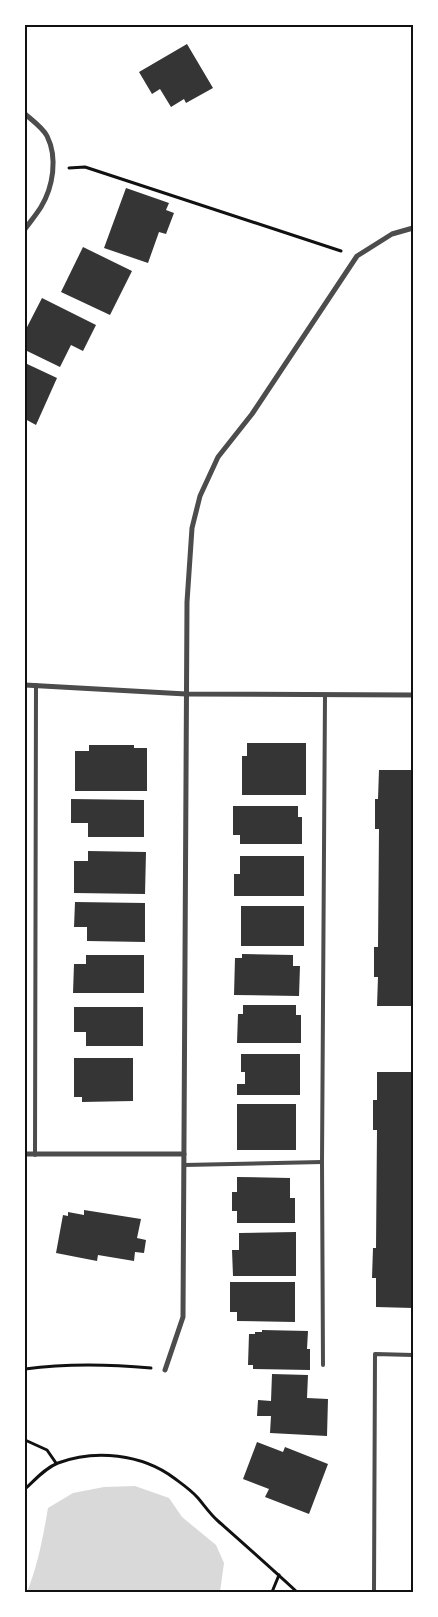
<svg xmlns="http://www.w3.org/2000/svg" width="438" height="1617" viewBox="0 0 438 1617" font-family="Barlow,sans-serif">
  <style>
    .water { fill: #d9d9d9 }
    .building { fill: #353535 }
    .lines { fill: none; stroke-linecap: round; stroke-linejoin: round }
    .path { stroke: #111; stroke-width: 3 }
    .service { stroke: #4c4c4c; stroke-width: 4 }
    .minor { stroke: #4c4c4c; stroke-width: 5 }
    .neatline { fill: none; stroke: #111; stroke-width: 2 }
  </style>
  <rect width="100%" height="100%" fill="#fff"/>
  <!-- water -->
  <path class="water" d="M135 1486 169 1498 182 1517 216 1545 224 1563 220 1592H27C38 1565 43 1537 48 1508L73 1493 104 1487Z"/>
  <!-- building -->
  <g class="building">
    <polygon points="187,44 213,88 186,103 184,99 171,107 160,89 152,94 139,72"/>
    <polygon points="126,188 169,203 166,210 174,213 166,234 159,232 148,263 104,248"/>
    <polygon points="83,247 132,271 110,315 61,292"/>
    <polygon points="42,298 96,325 83,351 71,345 60,367 25,350 25,331"/>
    <polygon points="25,363 57,378 36,425 25,419"/>
    <polygon points="247,743 306,743 306,795 242,795 242,756 247,756"/>
    <polygon points="89,745 134,745 134,748 147,748 147,791 75,791 75,751 89,751"/>
    <polygon points="379,770 413,770 413,1006 377,1006 378,977 374,977 374,947 378,947 379,829 375,829 375,799 378,799"/>
    <polygon points="71,799 144,800 144,837 88,837 88,823 71,823"/>
    <polygon points="233,806 298,806 298,817 302,817 302,844 240,844 240,835 233,835"/>
    <polygon points="88,851 146,852 145,894 74,893 74,861 88,861"/>
    <polygon points="240,856 304,856 304,896 234,896 234,874 240,874"/>
    <polygon points="75,902 145,903 145,942 87,941 87,927 74,927"/>
    <rect x="241" y="906" width="63" height="40"/>
    <polygon points="242,954 293,955 293,966 300,966 299,996 234,995 235,958 242,958"/>
    <polygon points="86,955 144,955 144,993 73,993 74,964 86,964"/>
    <polygon points="243,1005 296,1005 296,1015 301,1015 301,1043 237,1043 238,1014 243,1014"/>
    <polygon points="74,1007 143,1007 143,1046 86,1046 86,1032 74,1032"/>
    <polygon points="241,1054 300,1054 300,1095 237,1095 237,1084 245,1084 245,1072 241,1072"/>
    <polygon points="74,1058 133,1058 133,1101 82,1102 82,1097 74,1097"/>
    <polygon points="377,1072 413,1072 413,1308 376,1307 376,1278 372,1278 373,1248 376,1248 377,1130 373,1130 373,1100 377,1100"/>
    <rect x="237" y="1104" width="59" height="46"/>
    <polygon points="237,1177 290,1178 290,1198 295,1198 295,1223 237,1223 237,1211 232,1211 232,1192 237,1192"/>
    <polygon points="84,1210 141,1219 137,1238 146,1240 144,1253 135,1252 134,1261 98,1255 97,1261 56,1253 63,1215 68,1216 68,1212 84,1215"/>
    <polygon points="296,1232 296,1276 233,1276 232,1250 239,1250 239,1233"/>
    <polygon points="230,1282 295,1282 295,1322 237,1321 237,1312 230,1312"/>
    <polygon points="262,1330 308,1331 307,1349 310,1349 310,1370 253,1369 253,1365 248,1365 249,1334 255,1334 255,1332 262,1332"/>
    <polygon points="272,1374 308,1375 307,1398 328,1399 327,1436 270,1433 271,1416 257,1416 258,1400 271,1401"/>
    <polygon points="257,1442 283,1452 285,1447 328,1464 309,1514 265,1497 269,1489 243,1479"/>
  </g>
  <g class="lines">
    <!-- path -->
    <g class="path">
      <polyline points="69,168 85,167 341,251"/>
      <path d="M25 1369C68 1363 108 1364 151 1368"/>
      <polyline points="25,1440 47,1450 56,1463"/>
      <path d="M25 1489C35 1480 45 1468 58 1463 95 1449 142 1454 174 1478 182 1484 191 1490 198 1498 204 1505 210 1514 218 1521 244 1544 271 1568 297 1592"/>
      <polyline points="272,1592 279,1575"/>
    </g>
    <!-- service -->
    <g class="service">
      <polyline points="35,1155 36,685"/>
      <polyline points="184,1165 322,1162"/>
      <polyline points="323,1365 322,1162 325,695"/>
      <polyline points="374,1592 375,1354 413,1355"/>
    </g>
    <!-- minor -->
    <g class="minor">
      <path d="M25 114C32 120 43 128 47 136 58 158 53 187 41 207 36 215 30 222 25 229"/>
      <polyline points="25,685 186,694 413,695"/>
      <polyline points="25,1154 184,1154"/>
      <polyline points="165,1370 183,1317 187,602 192,528 200,496 218,457 252,414 357,256 392,234 413,228"/>
    </g>
  </g>
  <!-- border -->
  <rect width="438" height="1617" fill="none" stroke="#ffffff" stroke-width="52"/>
  <rect x="26" y="26" width="386" height="1565" class="neatline"/>
</svg>
